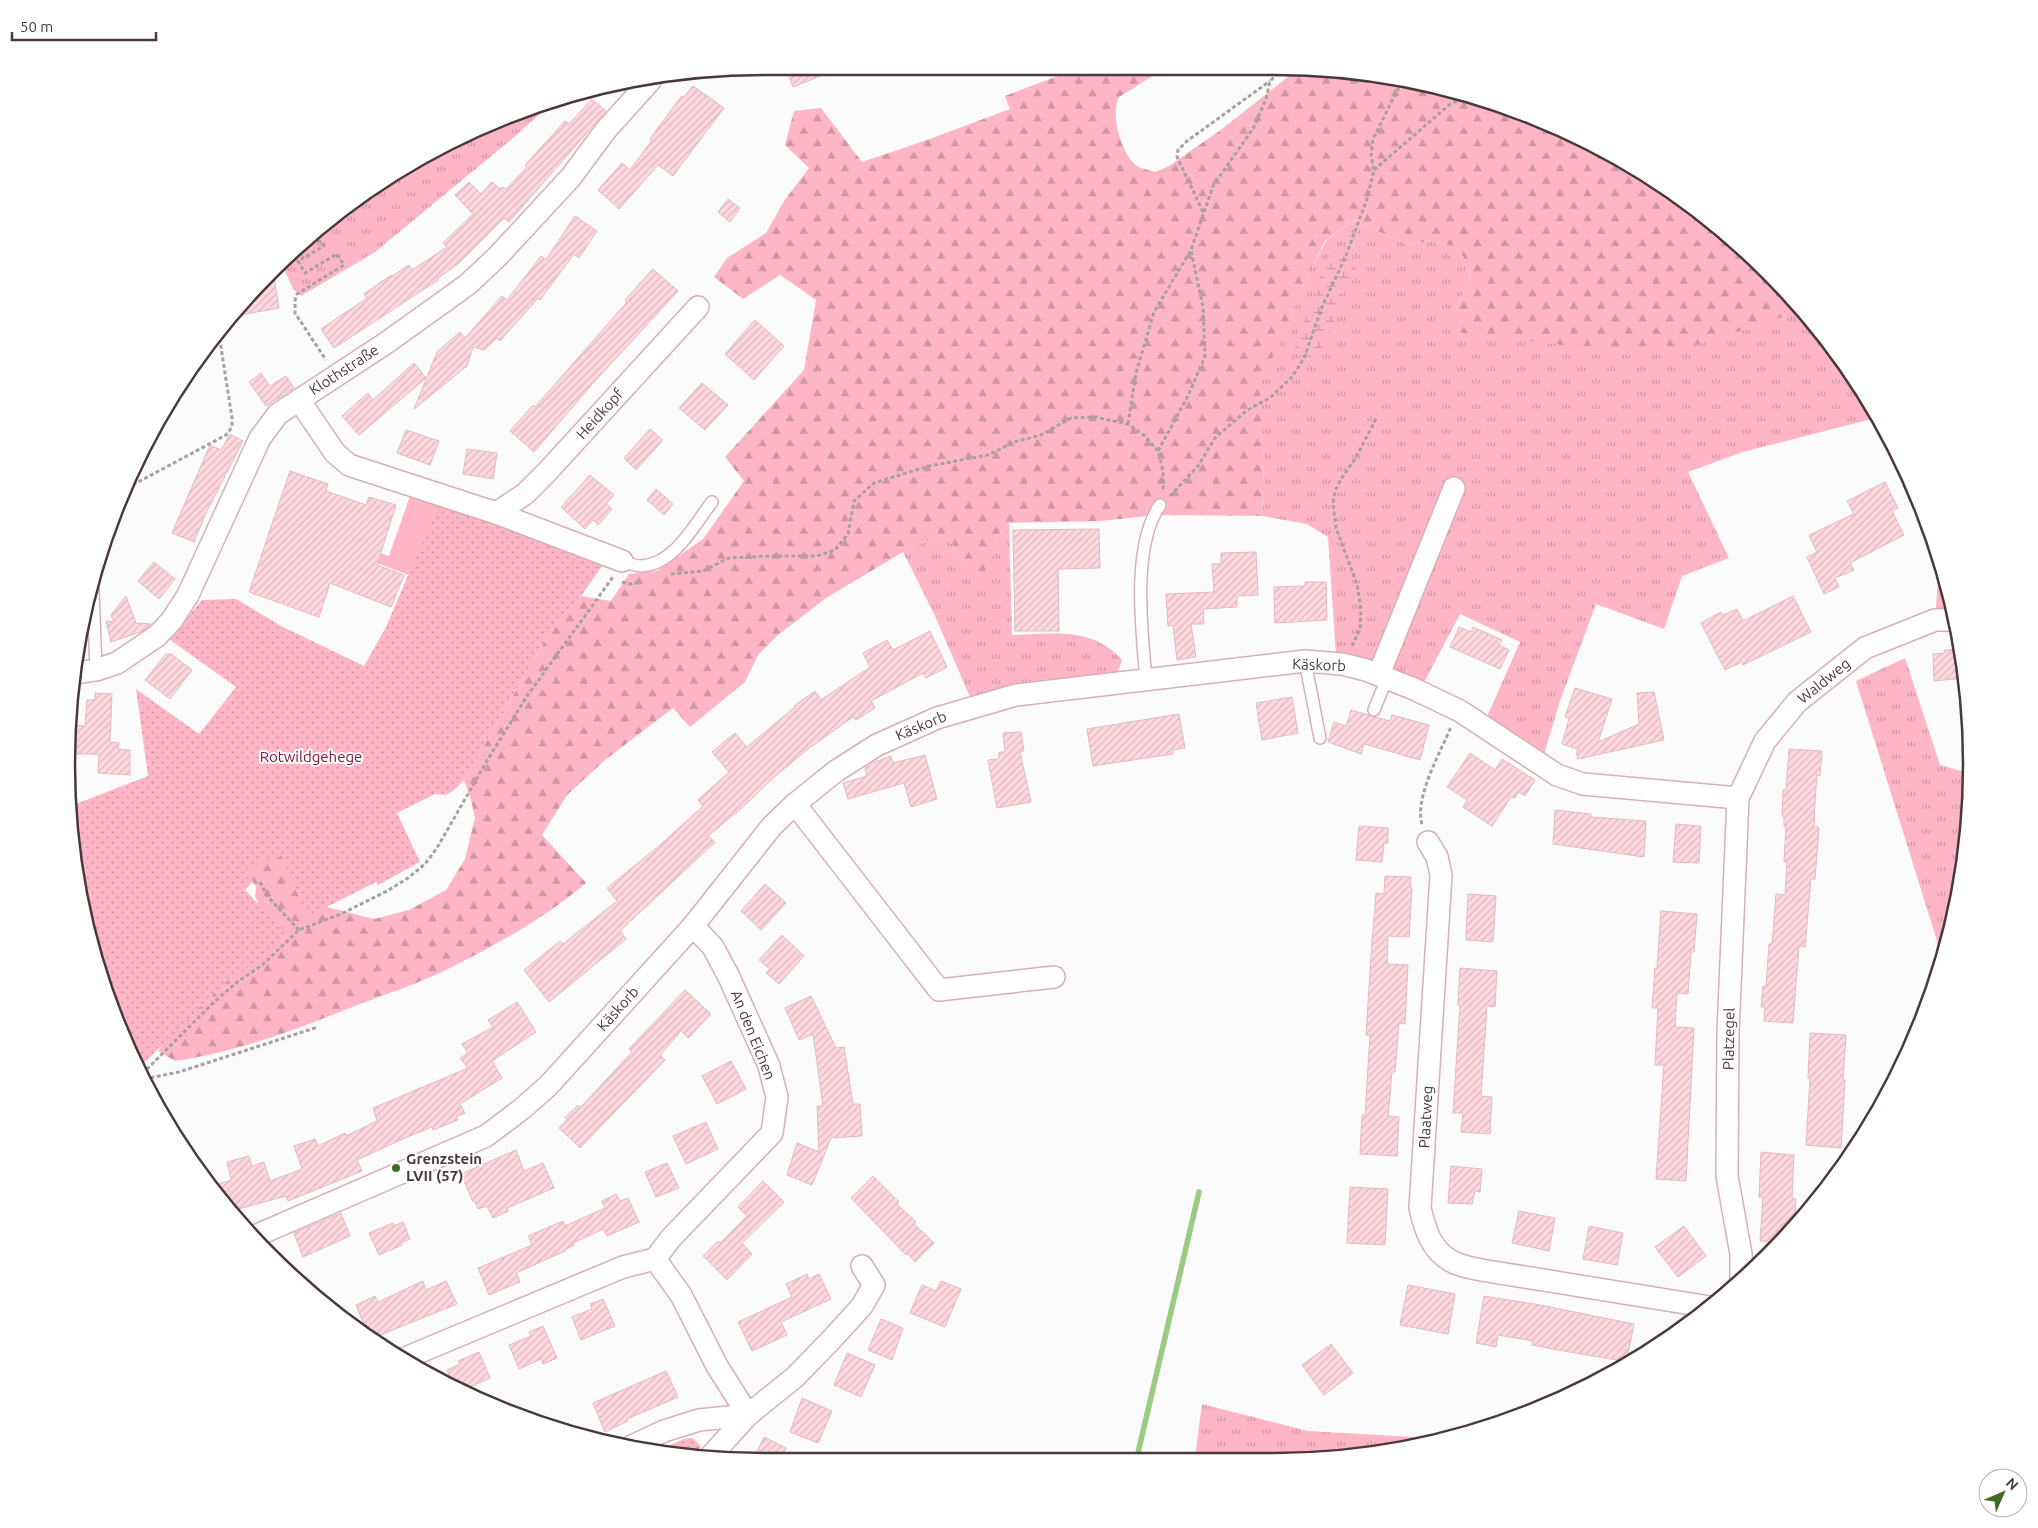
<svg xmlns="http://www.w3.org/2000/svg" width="2038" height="1528" viewBox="0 0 2038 1528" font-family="Ubuntu,sans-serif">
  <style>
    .grass { fill: url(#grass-tufts) }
    .forest { fill: url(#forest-firs) }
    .wetland { fill: url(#wetland-marsh) }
    .park { fill: url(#park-dots) }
    .garden { fill: #feb6c7 }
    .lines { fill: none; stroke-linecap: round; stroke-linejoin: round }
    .stream { stroke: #9bcb81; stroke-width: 5.5 }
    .building { fill: url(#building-hatch); stroke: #e3bac3 }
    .service-casing { stroke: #d8afb8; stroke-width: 14 }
    .minor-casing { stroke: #d8afb8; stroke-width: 24 }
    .path { stroke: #a8a0a2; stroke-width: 3; stroke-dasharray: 4 2.5; stroke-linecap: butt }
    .service { stroke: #fff; stroke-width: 11 }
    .minor { stroke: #fff; stroke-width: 21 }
    .poi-dot { fill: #426b28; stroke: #fff; stroke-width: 2 }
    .labels { text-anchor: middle; stroke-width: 4; stroke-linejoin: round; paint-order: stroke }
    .street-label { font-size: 15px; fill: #49383c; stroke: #fff }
    .park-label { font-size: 15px; fill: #80153f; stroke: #fff }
    .poi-label { font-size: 15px; font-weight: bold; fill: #49383c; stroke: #fff; text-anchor: start }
    .rim { fill: none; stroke: #49383c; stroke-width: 2.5 }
  </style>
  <defs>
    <pattern id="grass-tufts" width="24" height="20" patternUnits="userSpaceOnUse" patternTransform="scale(1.25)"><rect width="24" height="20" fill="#feb6c7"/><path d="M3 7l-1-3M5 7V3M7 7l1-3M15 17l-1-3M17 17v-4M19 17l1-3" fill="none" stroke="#d095a3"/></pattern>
    <pattern id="forest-firs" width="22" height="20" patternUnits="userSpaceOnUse" patternTransform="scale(1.25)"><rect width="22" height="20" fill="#feb6c7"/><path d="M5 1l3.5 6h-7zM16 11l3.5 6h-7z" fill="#d095a3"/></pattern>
    <pattern id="wetland-marsh" width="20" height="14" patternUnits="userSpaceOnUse" patternTransform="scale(1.25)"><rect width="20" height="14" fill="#feb6c7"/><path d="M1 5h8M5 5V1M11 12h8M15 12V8" fill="none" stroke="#d095a3"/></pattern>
    <pattern id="park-dots" width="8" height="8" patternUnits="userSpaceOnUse" patternTransform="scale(1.25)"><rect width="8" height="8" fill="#feb6c7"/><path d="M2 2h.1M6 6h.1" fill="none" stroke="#d095a3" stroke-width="1.8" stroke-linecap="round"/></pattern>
    <pattern id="building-hatch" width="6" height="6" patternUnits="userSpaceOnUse" patternTransform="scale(1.25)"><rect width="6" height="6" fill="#fed7df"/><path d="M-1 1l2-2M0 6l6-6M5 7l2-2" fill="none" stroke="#dbb9c0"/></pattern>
  </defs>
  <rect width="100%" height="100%" fill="#fbfbfb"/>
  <!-- grass -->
  <g class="grass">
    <polygon points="552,103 513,138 375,252 301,296 293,289 285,271 276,272 274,268 415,160"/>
    <polygon points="1353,220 1407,244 1432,241 1455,247 1469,264 1470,283 1458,301 1797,314 1802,311 1828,339 1876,418 1743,452 1688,472 1729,558 1682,576 1664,629 1596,604 1560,701 1543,757 1486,719 1520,642 1460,614 1422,686 1336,656 1328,537 1307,524 1262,516 1264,461 1259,382 1293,316 1309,272 1326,241"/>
    <path d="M1009 523 1012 635C1053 634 1092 626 1122 660L1118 671 1107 678 1011 688 970 697 935 616 903 552 940 535 952 544 962 565 994 560 996 537Z"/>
    <polygon points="1905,658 1940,765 1968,773 1966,855 1942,957 1856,681"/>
    <polygon points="1202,1404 1308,1431 1431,1438 1365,1456 1195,1457"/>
  </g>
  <!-- forest -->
  <g class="forest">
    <path d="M1082 67H1167L1119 97C1110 115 1121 154 1137 166 1141 169 1150 170 1155 172L1169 166 1222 129 1299 68H1319L1454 90 1541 119 1662 184 1767 270 1802 311 1678 351 1561 345 1456 332 1458 301 1470 283 1469 264 1455 247 1432 241 1407 244 1353 220 1325 241 1309 272 1293 316 1260 382 1264 461 1262 516 1157 515 1101 521 1009 523 996 537 994 560 979 575 962 565 952 544 940 535 903 552 826 598 778 635 758 655 745 682 690 727 673 708 605 760 567 795 542 835 586 883C545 918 496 945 448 969 420 983 389 993 360 1004 300 1028 239 1052 175 1061L158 1051 261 910 255 896 256 887 235 853 284 837 315 904 374 919 409 910 446 890 465 859 475 818 471 800 464 780 554 625 581 596 611 601 629 574 657 571 703 539 744 481 725 457 804 370 816 300 780 275 743 299 714 277 727 258 766 233 784 201 809 168 785 145 794 111 821 108 862 162 927 140 1010 109 1005 96Z"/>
    <polygon points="1944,572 1948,584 1954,620 1935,620 1938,579"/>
  </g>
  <!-- wetland -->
  <path class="wetland" d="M1338 250 1352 255 1356 269 1343 289 1333 324 1319 355 1308 359 1297 354 1293 340C1300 328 1307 318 1312 305 1320 287 1319 259 1338 250Z"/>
  <!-- park -->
  <g class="park">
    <polygon points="438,505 594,560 602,566 581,596 554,625 464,780 454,790 446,795 435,794 397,813 420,862 378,885 376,882 307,917 282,856 247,866 253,881 245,890 286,933 257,961 230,978 139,1068 103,989 95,945 98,942 93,936 68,807 148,776 136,689 199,734 236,687 169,639 202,600 236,599 281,626 364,666 386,627"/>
    <polygon points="693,1438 701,1447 695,1456 659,1450 684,1439"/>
  </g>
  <!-- garden -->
  <polygon class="garden" points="410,496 438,505 409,575 338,549 341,539 389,556"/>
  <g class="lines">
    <!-- stream -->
    <polyline class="stream" points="1137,1457 1199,1192"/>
  </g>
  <!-- building -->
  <g class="building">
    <polygon points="785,66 843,66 843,67 793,87"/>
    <polygon points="693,86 724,108 673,176 658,165 619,209 598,190 622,163 630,170 652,140 650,139 674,106 682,96 684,97"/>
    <polygon points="592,99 606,111 509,222 504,218 458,264 437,279 438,280 334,348 321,329 367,298 364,294 391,275 392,276 409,265 412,270 447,247 443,243 473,214 455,195 469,182 481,194 492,182 500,189 502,187 506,189 527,167 525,165 565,121 569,124"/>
    <polygon points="728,199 740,208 730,222 718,212"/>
    <polygon points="575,216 597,231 579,258 574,254 540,300 538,298 500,341 497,338 484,350 473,347 467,366 414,409 437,352 460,332 465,338 502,296 507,300 541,256 546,260"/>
    <polygon points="653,269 678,291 595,381 534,452 510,431 533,405 535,407 627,302 625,300"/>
    <polygon points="274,277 279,308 234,316 264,279"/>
    <polygon points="755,320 784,346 754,380 725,354"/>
    <polygon points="414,363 426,378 359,435 342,416 368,393 373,400"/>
    <polygon points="261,373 270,386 286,376 294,388 266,406 249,382"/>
    <polygon points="702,383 728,405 705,430 679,408"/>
    <polygon points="650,429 663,440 636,470 624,458"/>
    <polygon points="406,430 439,441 430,465 397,453"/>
    <polygon points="230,434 243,441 205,515 194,542 172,533 210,445 221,450"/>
    <polygon points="467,449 497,453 493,479 463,474"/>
    <polygon points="290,471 328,484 326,491 366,505 369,497 396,505 377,565 404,575 391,607 330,583 319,617 249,592"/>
    <polygon points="590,475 614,495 606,504 612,509 598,525 593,520 585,529 561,507"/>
    <polygon points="1885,482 1898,508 1892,511 1904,535 1850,563 1854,570 1835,578 1839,587 1824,594 1807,557 1817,552 1809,535 1854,514 1847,501"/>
    <polygon points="656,489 673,504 664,515 647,500"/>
    <polygon points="1099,529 1100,568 1058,569 1059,631 1015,631 1013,530"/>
    <polygon points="1256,552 1258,595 1237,596 1237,607 1203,609 1204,624 1191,624 1196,657 1177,660 1173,625 1168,626 1166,594 1214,592 1212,564 1221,564 1221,553"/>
    <polygon points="154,562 175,579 159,599 138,581"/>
    <polygon points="1305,582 1326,582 1327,620 1275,623 1274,587 1305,586"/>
    <polygon points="126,596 136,623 151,624 143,631 111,642 106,621 114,622 111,615"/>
    <polygon points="1793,596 1811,632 1743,665 1742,662 1725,670 1701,623 1721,612 1723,615 1737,609 1743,621"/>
    <polygon points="1459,627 1471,632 1473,627 1502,640 1499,645 1509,650 1500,669 1450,647"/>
    <polygon points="930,631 947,667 926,678 923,673 871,701 875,708 856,720 853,717 808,749 773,778 743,807 708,836 715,842 620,931 626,939 549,1002 524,970 560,941 563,944 617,901 607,888 659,846 703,806 698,800 729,772 712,752 735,733 747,747 795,707 794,706 815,691 821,700 870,667 863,653 887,640 893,650"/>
    <polygon points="1959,649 1964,678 1934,681 1933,654 1944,653 1945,650"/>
    <polygon points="166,654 171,654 192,670 170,699 145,680"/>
    <polygon points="1575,688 1612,699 1598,742 1639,724 1637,693 1654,692 1664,740 1578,759 1576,752 1580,750 1562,744 1569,719 1565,717"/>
    <polygon points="95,693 112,694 110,742 119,743 118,749 130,750 130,775 98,773 99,754 71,754 73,725 85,726 87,700 95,700"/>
    <polygon points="1292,697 1298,733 1262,740 1256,703"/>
    <polygon points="1351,710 1390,721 1392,715 1429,725 1420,760 1364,744 1361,754 1328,742 1334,722 1346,726"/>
    <polygon points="1179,714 1185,748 1173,750 1173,754 1093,766 1087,729"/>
    <polygon points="1021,732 1024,751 1020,752 1031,802 997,808 988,760 999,759 999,752 1005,752 1003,733"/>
    <polygon points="1789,749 1822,751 1820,776 1817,775 1815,802 1814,827 1819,828 1815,879 1811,879 1805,947 1799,946 1793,1023 1764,1021 1765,1007 1761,1007 1763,986 1766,986 1769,944 1772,944 1776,894 1785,895 1787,862 1784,862 1786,826 1784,826 1784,817 1782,816 1783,790 1786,790"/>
    <polygon points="1470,753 1495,770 1502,759 1535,780 1525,796 1518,792 1515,798 1511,797 1492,826 1463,807 1467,800 1447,787"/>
    <polygon points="925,755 937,799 911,807 904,783 848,799 843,783 867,776 865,768 874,762 891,756 893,763"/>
    <polygon points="1555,810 1591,814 1591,817 1646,821 1644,857 1553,844"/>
    <polygon points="1676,824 1701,826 1699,863 1673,862"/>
    <polygon points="1359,826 1388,828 1388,843 1384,843 1382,862 1356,860"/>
    <polygon points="1385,876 1411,877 1410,887 1412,888 1409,937 1388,936 1387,964 1408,965 1405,1024 1399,1023 1395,1072 1392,1072 1388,1116 1399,1117 1397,1156 1360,1154 1362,1115 1365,1115 1370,1035 1366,1035 1372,941 1376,893 1384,894"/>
    <polygon points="765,884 786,903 761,930 741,911"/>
    <polygon points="1468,894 1496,896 1493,942 1466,940"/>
    <polygon points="1661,911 1697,914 1694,952 1691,952 1688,994 1677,993 1675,1027 1694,1028 1686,1181 1656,1179 1664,1065 1655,1065 1658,1008 1652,1008 1655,968 1657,968"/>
    <polygon points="782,935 804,956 779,984 766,973 770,969 759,960"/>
    <polygon points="1460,968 1497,971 1495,1007 1487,1006 1481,1096 1492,1097 1490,1134 1461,1132 1463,1113 1453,1113 1460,1005 1458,1005"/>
    <polygon points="685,990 711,1014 688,1038 681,1031 660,1055 665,1060 580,1148 559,1128 567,1120 565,1118 578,1105 580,1108 632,1052 629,1049"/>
    <polygon points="811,996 836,1048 844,1047 853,1104 860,1104 862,1136 831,1138 812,1185 787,1175 797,1143 819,1152 817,1106 823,1106 813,1034 799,1040 785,1008"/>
    <polygon points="517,1002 536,1032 492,1061 502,1078 460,1104 465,1113 456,1117 458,1120 433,1130 432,1127 405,1138 357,1160 362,1171 288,1201 286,1196 231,1211 209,1187 231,1180 227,1162 249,1156 252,1166 264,1162 270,1181 302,1169 294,1146 315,1139 318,1146 345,1133 346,1136 377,1121 373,1108 468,1068 460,1058 468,1053 462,1044 493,1027 488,1020"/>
    <polygon points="1810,1033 1846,1035 1843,1080 1845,1080 1841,1148 1806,1145 1810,1078 1808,1078"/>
    <polygon points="731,1061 746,1089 717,1104 702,1076"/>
    <polygon points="706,1122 718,1149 686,1164 673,1136"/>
    <polygon points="516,1150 524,1171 543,1163 554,1188 507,1208 508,1211 493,1218 487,1206 478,1209 475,1201 473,1202 461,1174"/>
    <polygon points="1761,1152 1794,1155 1792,1198 1796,1199 1794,1229 1779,1242 1760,1241 1763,1197 1759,1197"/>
    <polygon points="667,1163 679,1188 656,1197 645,1172"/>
    <polygon points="1451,1166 1482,1169 1480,1192 1475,1191 1472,1204 1448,1203"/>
    <polygon points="873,1176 899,1202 897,1204 916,1222 914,1224 934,1243 915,1262 908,1254 906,1255 851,1198"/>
    <polygon points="763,1181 784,1202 742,1243 752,1254 727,1280 703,1256 718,1241 720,1243 747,1216 738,1207"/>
    <polygon points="1350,1187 1388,1189 1385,1245 1347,1243"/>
    <polygon points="616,1194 620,1201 628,1198 639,1222 607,1236 603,1229 573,1243 574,1245 565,1250 565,1251 516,1273 520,1282 489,1295 478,1268 532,1245 528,1236 563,1221 565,1226 605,1208 602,1201"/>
    <polygon points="1519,1211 1555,1218 1549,1251 1512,1243"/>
    <polygon points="341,1213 350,1236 303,1257 294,1233"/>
    <polygon points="403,1222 410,1239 401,1243 402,1245 379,1255 369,1233 393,1223 394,1226"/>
    <polygon points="1589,1226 1623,1233 1617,1265 1583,1259"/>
    <polygon points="1684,1226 1706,1256 1678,1277 1655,1247"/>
    <polygon points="807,1274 809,1279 819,1274 831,1299 781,1322 787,1335 752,1351 738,1322 792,1297 786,1284"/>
    <polygon points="423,1281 426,1290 446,1281 457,1304 373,1338 368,1334 356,1305 375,1296 378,1302"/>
    <polygon points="941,1281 961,1289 945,1327 910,1313 922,1285 936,1291"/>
    <polygon points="1408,1285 1455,1294 1448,1334 1400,1325"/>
    <polygon points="1484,1296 1540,1305 1634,1324 1627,1359 1623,1361 1569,1352 1532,1345 1533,1341 1498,1335 1496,1347 1476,1343"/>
    <polygon points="603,1299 615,1326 581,1340 572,1317 592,1309 590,1304"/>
    <polygon points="881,1319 903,1328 892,1360 868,1350"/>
    <polygon points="543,1326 557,1358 543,1364 541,1359 519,1369 509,1345 531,1336 529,1332"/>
    <polygon points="1331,1344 1353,1373 1324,1395 1302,1365"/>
    <polygon points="479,1352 490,1378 465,1389 453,1384 447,1370 460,1364 458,1361"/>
    <polygon points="847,1353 875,1365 861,1397 834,1385"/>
    <polygon points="666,1371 678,1397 627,1419 628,1421 605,1432 593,1403"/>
    <polygon points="802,1398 832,1411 818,1443 790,1432"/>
    <polygon points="764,1437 786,1448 780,1460 753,1460"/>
  </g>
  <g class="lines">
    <!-- service casing -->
    <g class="service-casing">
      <g id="service">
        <path d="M622 561C628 563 635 566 641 566 674 565 694 525 712 502"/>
        <polyline points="93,590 96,670"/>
        <polyline points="1305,661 1320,738"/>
        <path d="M1146 680C1142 631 1131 547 1160 505"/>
        <polyline points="1374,710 1387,678"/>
      </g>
    </g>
    <!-- minor casing -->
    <g class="minor-casing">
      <g id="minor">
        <polyline points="299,400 335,453 349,465 496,513 622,561"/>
        <polyline points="496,513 525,494 546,473 698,307"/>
        <polyline points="77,673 96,670 117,663 157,636 172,620 188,595 260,438 278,414 386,343 467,285 498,256 571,177 605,131 650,81"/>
        <polyline points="1379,674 1454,488"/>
        <polyline points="795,804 939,990 1054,977"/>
        <path d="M1428 842 1437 857 1441 875 1420 1208C1425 1229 1431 1250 1451 1261 1459 1266 1472 1268 1481 1270L1710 1307"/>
        <polyline points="693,926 713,947 729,977 769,1066 777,1097 772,1133 671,1238 655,1259 681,1295 717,1366 748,1415 708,1459"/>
        <polyline points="255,1236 486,1136 523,1108 548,1086 693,926 772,826 795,804 836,771 877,745 937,718 1016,695 1305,661 1342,664 1366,670 1414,689 1460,711 1557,775 1583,784 1738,798"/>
        <polyline points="1741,1278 1741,1254 1727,1176 1728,1033 1738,798 1765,741 1797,702 1865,648 1935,620 1954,620"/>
        <polyline points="403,1359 623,1267 655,1259"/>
        <polyline points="632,1446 664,1431 699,1420 748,1415 795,1377 832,1339 862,1306 874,1285 862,1266"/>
      </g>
    </g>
    <!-- path -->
    <g class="path">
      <polyline points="1374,170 1449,105 1468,95"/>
      <polyline points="1203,212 1177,157 1178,150 1187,141 1270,81"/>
      <polyline points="311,239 322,242 324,246 298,261 305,273 337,254 344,265 297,294 295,300 295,313 326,360"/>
      <polyline points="1128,424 1136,373 1154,312 1191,250 1213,186 1254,127 1266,99 1270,81 1284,68"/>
      <polyline points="1158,451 1188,396 1205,356 1203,307 1191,251"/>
      <polyline points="127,488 226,435 232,427 232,418 219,334"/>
      <polyline points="1170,496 1198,466 1215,438 1246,411 1271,397 1292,377 1304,358 1322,307 1345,258 1367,199 1374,170 1371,156 1373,139 1402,81"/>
      <polyline points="671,574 703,571 729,558 769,556 817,556 835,550 848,534 854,501 874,483 929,466 988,455 1014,442 1041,435 1071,418 1095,417 1128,424 1145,436 1158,451 1163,471 1163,492"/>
      <polyline points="622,582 630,584 641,582"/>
      <polyline points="1352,646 1360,629 1361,609 1357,584 1336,528 1333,503 1335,491 1341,479 1355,459 1376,419"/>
      <path d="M1422 824C1414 798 1441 751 1451 727"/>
      <polyline points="260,882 268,897 299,930"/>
      <polyline points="142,1074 213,1003 236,983 262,965 299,930 341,914 387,891 408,878 425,864 437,848 488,759 527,696 613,577"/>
      <polyline points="144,1079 179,1072 318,1027"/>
    </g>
    <!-- service -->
    <use href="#service" class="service"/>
    <!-- minor -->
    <use href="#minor" class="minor"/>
  </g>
  <!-- markers -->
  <circle class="poi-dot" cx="396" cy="1168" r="5"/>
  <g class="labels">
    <!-- street labels -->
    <g class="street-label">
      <text transform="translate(344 370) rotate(-33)" y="5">Klothstraße</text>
      <text transform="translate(600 414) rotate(-48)" y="5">Heidkopf</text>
      <text transform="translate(1319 665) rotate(2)" y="5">Käskorb</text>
      <text transform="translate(1824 681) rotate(-39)" y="5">Waldweg</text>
      <text transform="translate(921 726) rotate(-23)" y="5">Käskorb</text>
      <text transform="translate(618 1009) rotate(-48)" y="5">Käskorb</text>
      <text transform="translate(753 1035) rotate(68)" y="5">An den Eichen</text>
      <text transform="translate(1729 1039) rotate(-89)" y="5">Platzegel</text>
      <text transform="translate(1426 1117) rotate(-87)" y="5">Plaatweg</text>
    </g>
    <!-- park labels -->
    <g class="park-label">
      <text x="311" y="762">Rotwildgehege</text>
    </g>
    <!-- poi labels -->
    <g class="poi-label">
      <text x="406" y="1164">Grenzstein<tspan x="406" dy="17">LVII (57)</tspan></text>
    </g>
  </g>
  <!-- crop -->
  <path d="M0 0H2038V1528H0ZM764 75H1274A689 689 0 0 1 1963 764V764A689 689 0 0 1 1274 1453H764A689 689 0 0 1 75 764V764A689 689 0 0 1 764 75Z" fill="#fff" fill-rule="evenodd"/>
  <path class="rim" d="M764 75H1274A689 689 0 0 1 1963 764V764A689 689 0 0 1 1274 1453H764A689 689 0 0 1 75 764V764A689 689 0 0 1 764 75Z"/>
  <!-- north arrow -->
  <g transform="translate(2003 1493) rotate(45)"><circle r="24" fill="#ffffff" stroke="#b6afb1"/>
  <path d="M0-4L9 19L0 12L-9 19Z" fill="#426b28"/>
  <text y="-8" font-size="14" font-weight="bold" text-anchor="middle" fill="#49383c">N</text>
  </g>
  <!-- scale -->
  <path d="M12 32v8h144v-8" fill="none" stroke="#49383c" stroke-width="2.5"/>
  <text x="20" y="32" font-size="15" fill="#49383c" stroke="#ffffff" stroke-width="4" paint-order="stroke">50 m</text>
</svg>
